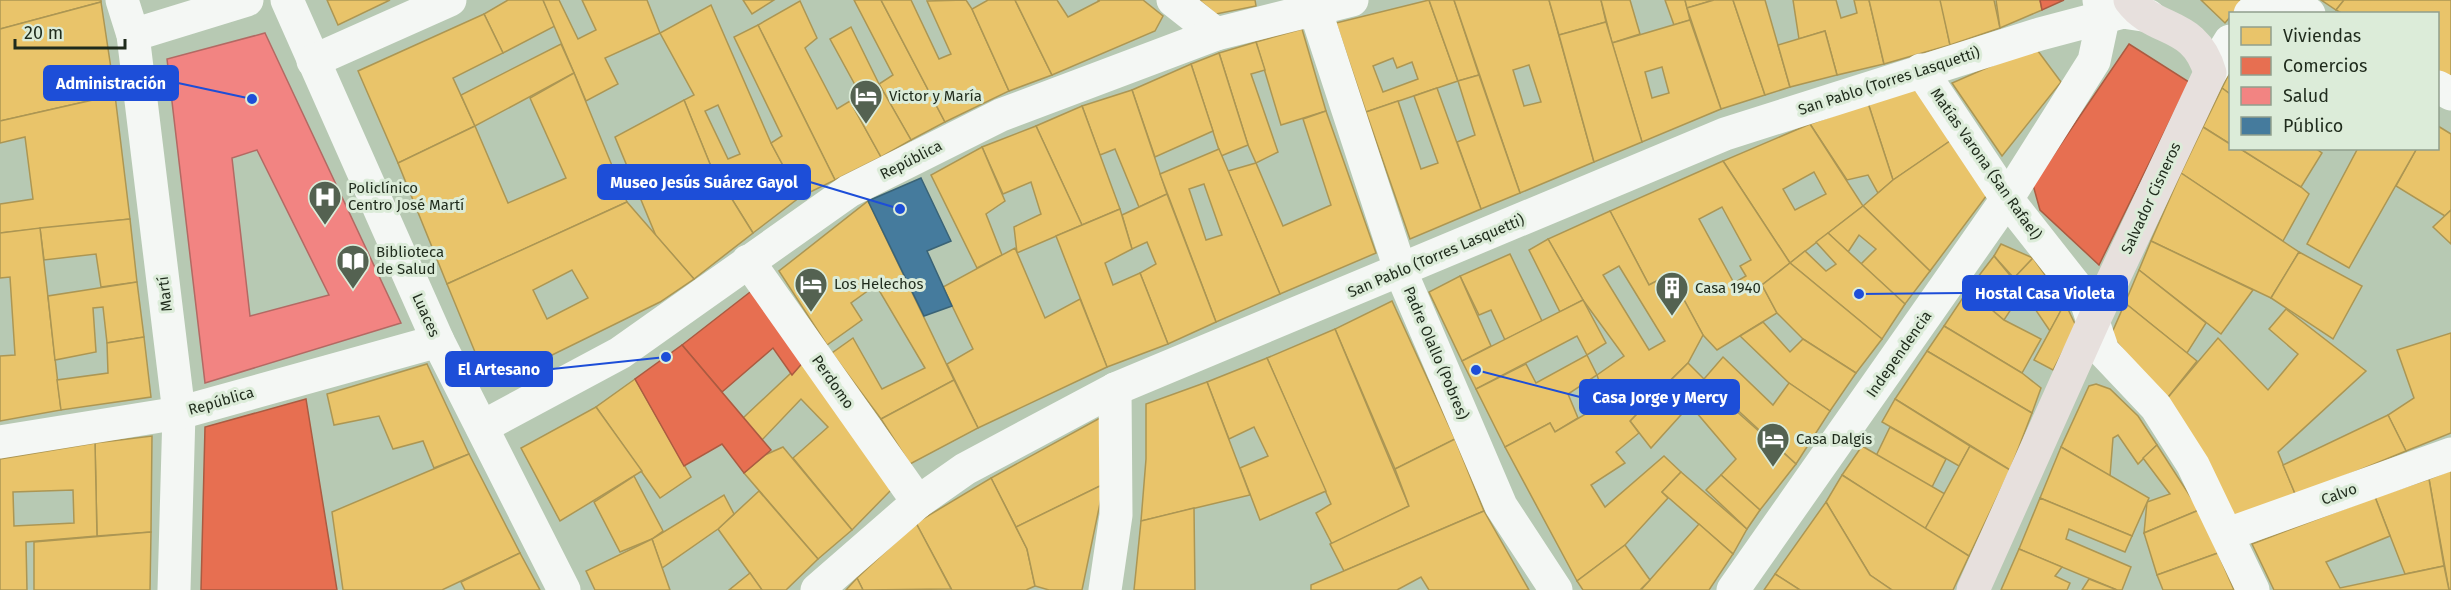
<svg xmlns="http://www.w3.org/2000/svg" width="2451" height="590" viewBox="0 0 2451 590" font-family="'Fira Sans',sans-serif">
  <style>
    .homes { fill: #e9c46a; stroke: #ac9653; stroke-width: 1.5; fill-rule: evenodd }
    .shops { fill: #e76f51; stroke: #ab5b41; stroke-width: 1.5 }
    .health { fill: #f28482; stroke: #b36963; stroke-width: 1.5; fill-rule: evenodd }
    .public { fill: #457b9d; stroke: #3a6376; stroke-width: 1.5 }
    .lines { fill: none; stroke-linecap: round; stroke-linejoin: round }
    .minor { stroke: #f4f7f4; stroke-width: 33 }
    .major { stroke: #e7e0dd; stroke-width: 33 }
    .labels { text-anchor: middle; stroke-width: 6; stroke-linejoin: round; paint-order: stroke }
    .street-label { font-size: 15px; fill: #1f2b1c; stroke: #dcecd9 }
    .poi-label { font-size: 15px; fill: #1f2b1c; stroke: #dcecd9; text-anchor: start }
    .leader { fill: none; stroke: #1d4ed8; stroke-width: 2 }
    .callout-dot { fill: #1d4ed8; stroke: #dcecd9; stroke-width: 2 }
    .callout { fill: #1d4ed8; stroke: #1d4ed8; stroke-width: 2 }
    .callout-label { font-size: 16px; text-anchor: middle; font-weight: bold; fill: #fff }
  </style>
  <rect width="100%" height="100%" fill="#b7c9b3"/>
  <!-- homes -->
  <g class="homes">
    <polygon points="0,0 101,0 101,2 0,29"/>
    <polygon points="327,0 390,0 338,25"/>
    <polygon points="508,0 543,0 555,26 503,53 484,14"/>
    <polygon points="543,0 559,0 578,39 596,30 582,0 647,0 660,33 605,58 618,84 586,101"/>
    <polygon points="743,0 774,0 752,14"/>
    <polygon points="854,0 881,0 945,122 911,140 879,84 893,75"/>
    <polygon points="881,0 911,0 939,59 951,54 927,1 966,0 972,9 1009,91 945,122"/>
    <polygon points="988,0 1015,0 1052,75 1009,91 972,9"/>
    <polygon points="1015,0 1057,0 1068,17 1099,1 1098,0 1143,0 1163,16 1155,31 1052,75"/>
    <polygon points="1199,0 1255,0 1256,6 1216,14"/>
    <path d="M1429 0 1458 81 1366 112 1336 23ZM1393 58 1397 68 1412 62 1418 79 1383 92 1373 66Z"/>
    <polygon points="1429,0 1454,0 1479,75 1458,81"/>
    <path d="M1454 0H1549L1594 162 1520 193ZM1529 65 1541 102 1524 106 1513 70Z"/>
    <polygon points="1549,0 1601,0 1606,22 1559,35"/>
    <polygon points="1601,0 1630,0 1640,34 1612,43"/>
    <polygon points="1665,0 1685,0 1690,20 1674,25"/>
    <polygon points="1685,0 1714,0 1687,8"/>
    <polygon points="1714,0 1733,0 1765,95 1721,109 1687,8"/>
    <polygon points="1733,0 1765,0 1790,87 1765,95"/>
    <polygon points="1793,0 1836,0 1841,18 1857,13 1854,0 1869,0 1884,64 1837,75 1825,31 1799,39"/>
    <polygon points="1869,0 1941,0 1950,45 1884,64"/>
    <polygon points="1940,0 1994,0 2000,28 1950,45"/>
    <polygon points="1996,0 2040,0 2042,10 2000,28"/>
    <polygon points="2201,0 2247,0 2234,14 2230,14 2230,17 2225,23"/>
    <polygon points="2321,0 2344,0 2336,10"/>
    <polygon points="2344,0 2451,0 2451,79 2438,71 2438,14 2343,14 2336,10"/>
    <polygon points="800,1 817,38 805,48 837,109 850,101 881,157 835,180 758,25"/>
    <polygon points="101,2 115,95 0,121 0,29"/>
    <path d="M711 5 771 143 800 197 753 233 710 164 684 100 694 95 660 33ZM718 105 740 154 728 159 705 111Z"/>
    <polygon points="484,14 503,53 453,78 475,126 398,163 358,71"/>
    <path d="M1690 20 1721 109 1642 142 1612 43ZM1662 67 1669 93 1652 98 1645 72Z"/>
    <polygon points="1606,22 1642,142 1594,162 1559,35"/>
    <polygon points="758,25 835,180 800,197 771,143 782,136 734,37"/>
    <polygon points="851,27 879,84 911,140 881,157 850,101 860,94 830,39"/>
    <polygon points="1302,29 1326,111 1281,125 1256,42"/>
    <polygon points="1825,31 1837,75 1790,87 1778,45"/>
    <polygon points="1256,42 1265,70 1251,74 1278,152 1256,163 1248,145 1219,53"/>
    <polygon points="561,44 574,73 475,126 461,95"/>
    <polygon points="2035,47 2061,82 2002,156 1952,83"/>
    <polygon points="1219,53 1248,145 1221,156 1191,64"/>
    <polygon points="1191,64 1213,131 1155,157 1132,90"/>
    <polygon points="2230,72 2230,94 2222,88"/>
    <polygon points="574,73 627,202 447,284 398,163 475,126 508,203 566,178 530,98"/>
    <polygon points="1479,75 1520,193 1481,209 1457,142 1475,135 1458,81"/>
    <polygon points="1917,87 1950,141 1893,180 1868,103"/>
    <polygon points="1437,88 1481,209 1410,239 1366,112 1398,101 1421,169 1438,163 1414,96"/>
    <polygon points="2222,88 2230,94 2230,144 2203,127"/>
    <polygon points="1132,90 1167,194 1139,207 1115,149 1100,155 1082,106"/>
    <polygon points="115,95 130,219 0,233 0,204 33,199 25,137 0,143 0,121"/>
    <polygon points="684,100 710,164 753,233 694,279 656,236 615,137"/>
    <polygon points="1868,103 1893,180 1878,193 1868,175 1847,180 1810,124"/>
    <polygon points="1082,106 1120,209 1082,225 1036,126"/>
    <polygon points="1326,111 1376,253 1280,294 1228,171 1256,163 1283,226 1331,205 1303,119"/>
    <path d="M1810 124 1863 206 1790 263 1723 161ZM1814 172 1826 194 1795 210 1783 189Z"/>
    <polygon points="1036,126 1082,225 1017,253 1014,227 1041,214 1031,182 1003,194 982,147"/>
    <polygon points="2438,126 2451,134 2451,210 2445,216 2396,186 2417,148 2438,148"/>
    <polygon points="2203,127 2230,144 2230,148 2239,148 2301,187 2309,194 2283,241 2181,173"/>
    <polygon points="1950,141 1987,195 1930,271 1863,206 1893,180"/>
    <polygon points="982,147 1005,201 986,214 1002,255 977,268 931,175"/>
    <polygon points="2239,148 2315,148 2322,153 2301,187"/>
    <polygon points="2358,148 2417,148 2349,268 2307,244"/>
    <path d="M1219 149 1280 294 1216 322 1160 174ZM1204 184 1222 235 1206 240 1189 189Z"/>
    <path d="M1723 161 1790 263 1762 285 1777 313 1717 350 1703 335 1670 274 1649 285 1610 211ZM1722 207 1751 260 1740 266 1746 276 1734 283 1699 219Z"/>
    <polygon points="2181,173 2299,252 2271,298 2151,241"/>
    <polygon points="1167,194 1216,322 1168,344 1140,273 1156,264 1147,242 1132,249 1122,215"/>
    <polygon points="868,201 954,380 881,419 832,353 853,338 882,389 925,368 876,285 851,303 862,320 827,345 779,271"/>
    <path d="M627 202 694 279 660 302 489 386 447 284ZM572 270 588 298 547 319 533 290Z"/>
    <polygon points="1863,206 1930,271 1905,304 1861,264 1876,249 1859,235 1848,252 1828,233"/>
    <polygon points="1120,209 1132,249 1105,263 1113,285 1140,273 1168,344 1107,367 1056,236"/>
    <polygon points="2451,210 2451,244 2433,227"/>
    <path d="M1610 211 1649 285 1670 274 1703 335 1688 363 1651 399 1635 385 1606 402 1597 375 1624 356 1583 300 1548 239ZM1619 266 1665 341 1649 350 1603 275Z"/>
    <polygon points="130,219 137,282 101,287 96,254 44,260 40,228"/>
    <polygon points="40,228 61,410 0,421 0,356 15,355 10,277 0,278 0,233"/>
    <polygon points="1828,233 1905,304 1882,339 1790,263 1805,251 1826,271 1836,264 1816,242"/>
    <polygon points="1548,239 1583,300 1560,312 1529,250"/>
    <polygon points="2151,241 2253,290 2221,334 2139,270"/>
    <polygon points="2001,244 2033,258 2014,278 1994,256"/>
    <polygon points="1015,248 1045,318 1080,299 1107,367 978,428 947,364 973,349 943,287"/>
    <polygon points="2299,252 2362,286 2333,339 2271,298"/>
    <polygon points="1510,254 1542,321 1505,340 1491,310 1479,315 1460,276"/>
    <polygon points="1994,256 2023,291 2004,320 1968,290"/>
    <polygon points="2033,258 2065,303 2050,331 2014,278"/>
    <polygon points="1790,263 1882,339 1856,373 1803,339 1777,313 1762,285"/>
    <polygon points="2139,270 2206,323 2187,353 2125,303"/>
    <polygon points="1460,276 1491,346 1462,361 1429,292"/>
    <polygon points="137,282 144,337 107,343 103,307 93,308 96,352 55,360 48,296"/>
    <polygon points="1968,290 2004,320 2041,339 2022,373 1944,326"/>
    <polygon points="1583,300 1606,343 1587,355 1577,336 1476,389 1462,361"/>
    <polygon points="1392,301 1455,439 1395,469 1335,329"/>
    <polygon points="2065,303 2076,326 2053,370 2034,360"/>
    <polygon points="2125,303 2197,361 2165,401 2111,335"/>
    <polygon points="2286,309 2366,371 2278,452 2296,496 2234,517 2165,401 2218,338 2268,390 2298,354 2269,329"/>
    <polygon points="1763,322 1790,352 1803,339 1856,373 1830,411 1789,383 1740,336"/>
    <polygon points="1944,326 2022,373 2041,388 2032,413 1927,351"/>
    <polygon points="1335,329 1409,506 1332,544 1316,513 1331,504 1267,358"/>
    <polygon points="2451,333 2451,433 2406,451 2388,415 2414,398 2397,350"/>
    <polygon points="144,337 151,397 61,410 57,380 108,373 107,343"/>
    <polygon points="1927,351 2032,413 2010,470 1895,399"/>
    <polygon points="1587,355 1597,375 1568,394 1578,418 1555,432 1550,423 1505,447 1476,389 1526,364 1536,383"/>
    <polygon points="1723,357 1773,405 1789,383 1830,411 1796,464 1704,379"/>
    <polygon points="1267,358 1326,491 1260,520 1240,468 1268,456 1254,427 1229,439 1207,382"/>
    <polygon points="806,359 894,487 852,530 793,458 828,427 801,399 762,440 743,418"/>
    <polygon points="1688,363 1735,410 1796,464 1760,510 1721,475 1736,459 1690,405 1651,448 1630,421"/>
    <polygon points="427,364 469,454 434,468 423,441 393,449 379,416 334,425 327,394"/>
    <polygon points="635,379 691,477 660,498 596,407"/>
    <polygon points="954,380 978,428 910,464 881,419"/>
    <polygon points="1207,382 1250,495 1141,521 1146,459 1146,404"/>
    <polygon points="2096,384 2110,389 2138,416 2157,445 2138,464 2118,435 2113,438 2110,476 2061,447 2089,386"/>
    <polygon points="1635,385 1651,399 1630,421 1639,433 1616,452 1625,463 1591,485 1605,507 1664,456 1681,472 1662,492 1668,498 1625,545 1577,581 1505,447 1550,423 1555,432"/>
    <polygon points="1895,399 1970,446 1959,466 1882,422"/>
    <polygon points="596,407 642,471 560,521 521,448"/>
    <polygon points="2388,415 2406,451 2296,496 2283,465"/>
    <polygon points="1100,418 1104,484 1016,527 991,478"/>
    <polygon points="1890,427 1946,459 1932,487 1876,456"/>
    <polygon points="152,436 151,532 97,536 95,443"/>
    <polygon points="1455,439 1484,511 1344,571 1330,544 1409,506 1395,469"/>
    <path d="M95 443 97 536 26 542 27 590H0V459ZM73 490 74 523 14 526 13 492Z"/>
    <polygon points="2157,445 2199,510 2144,533 2147,502 2170,494 2143,458"/>
    <polygon points="1862,446 1945,494 1925,529 1842,475"/>
    <polygon points="1970,446 2010,470 1969,556 1925,529"/>
    <polygon points="783,447 852,530 818,559 744,473 765,455"/>
    <polygon points="2061,447 2149,498 2132,536 2040,498"/>
    <polygon points="469,454 520,553 442,590 343,590 332,512"/>
    <polygon points="2451,470 2451,590 2449,590 2429,479"/>
    <polygon points="1681,472 1747,529 1733,554 1662,492"/>
    <polygon points="1721,475 1760,510 1747,529 1706,490"/>
    <polygon points="1842,475 1969,556 1953,590 1892,590 1870,575 1826,502"/>
    <polygon points="634,476 663,531 652,539 620,552 594,502"/>
    <polygon points="991,478 1027,549 1035,586 1026,590 952,590 916,523"/>
    <polygon points="2429,479 2444,566 2405,574 2375,497"/>
    <polygon points="1104,484 1082,590 1049,590 1035,586 1027,549 1016,527"/>
    <polygon points="759,491 818,559 786,590 762,590 718,529"/>
    <polygon points="724,495 734,514 718,529 662,568 652,539"/>
    <polygon points="2375,497 2390,536 2326,562 2340,588 2444,566 2449,590 2274,590 2252,544"/>
    <polygon points="2040,498 2132,536 2125,552 2069,529 2066,539 2131,567 2122,590 2117,590 2019,549"/>
    <polygon points="1826,502 1870,575 1892,590 1800,590 1775,574"/>
    <polygon points="1194,508 1195,590 1134,590 1141,521"/>
    <polygon points="2199,510 2218,553 2157,575 2144,533"/>
    <polygon points="1484,511 1529,590 1429,590 1421,577 1397,590 1311,590 1311,585"/>
    <polygon points="916,523 951,589 863,590 857,578"/>
    <polygon points="1699,524 1733,554 1709,590 1641,590"/>
    <polygon points="151,532 150,590 34,590 34,542"/>
    <polygon points="652,539 670,590 595,590 586,571"/>
    <polygon points="1625,545 1650,580 1640,590 1583,590 1577,581"/>
    <polygon points="2019,549 2062,567 2055,576 2070,583 2067,590 2001,590"/>
    <polygon points="520,553 540,590 465,590 461,582"/>
    <polygon points="2218,553 2234,590 2163,590 2157,575"/>
    <polygon points="750,573 762,590 729,590"/>
    <polygon points="1775,574 1800,590 1764,590"/>
    <polygon points="857,578 863,590 846,590"/>
    <polygon points="2089,579 2117,590 2082,590"/>
  </g>
  <!-- shops -->
  <g class="shops">
    <polygon points="2040,0 2064,0 2042,10"/>
    <polygon points="2129,44 2189,82 2099,265 2040,210 2033,185"/>
    <polygon points="754,289 806,359 792,375 773,348 722,392 682,345"/>
    <polygon points="682,345 771,450 744,473 722,444 684,466 635,379"/>
    <polygon points="306,399 337,590 201,590 205,427"/>
  </g>
  <!-- health -->
  <path class="health" d="M265 33 401 323 205 383 167 59ZM257 150 329 295 250 316 232 158Z"/>
  <!-- public -->
  <polygon class="public" points="921,178 951,241 927,251 952,306 924,316 868,201"/>
  <g class="lines">
    <!-- minor -->
    <g class="minor">
      <polyline points="122,0 133,35 179,413 174,590"/>
      <polyline points="287,0 438,341 564,590"/>
      <polyline points="1173,0 1216,34"/>
      <polyline points="1312,0 1401,272 1501,506 1556,590"/>
      <polyline points="2285,0 2309,14"/>
      <polyline points="2250,14 2264,0"/>
      <polyline points="133,35 247,0"/>
      <polyline points="313,61 450,0"/>
      <polyline points="1921,70 2007,199 2085,298 2103,351 2156,407 2193,465 2253,590"/>
      <polyline points="2210,73 2230,41"/>
      <polyline points="2438,87 2451,94"/>
      <polyline points="748,261 918,502"/>
      <polyline points="482,427 620,353 849,191 1001,115 1216,34 1352,0"/>
      <polyline points="0,442 179,413 438,341"/>
      <polyline points="2228,534 2451,454"/>
      <polyline points="817,590 918,502 965,469 1115,389 1725,134 2040,34 2123,12 2149,16"/>
      <polyline points="1105,590 1116,515 1115,389"/>
      <polyline points="1733,590 2007,199 2094,61 2103,19 2099,0"/>
    </g>
    <!-- major -->
    <path class="major" d="M1973 590 2094 320 2210 73C2195 20 2155 34 2130 0"/>
  </g>
  <!-- icons -->
  <defs>
    <g id="hotel-pin" transform="scale(1.725)"><path d="M0 17L-7.5 6A9.5 9.5 0 1 1 7.5 6Z" fill="#546251" stroke="#dcecd9"/><path d="M-6-4.5h1.5V1H6V5H4.5V3h-9V5H-6ZM-4 0a1.8 1.8 0 1 1 3.6 0ZM.5 0V-2.5h3Q6-2.5 6 0Z" fill="#fff"/></g>
    <g id="hospital-pin" transform="scale(1.725)"><path d="M0 17L-7.5 6A9.5 9.5 0 1 1 7.5 6Z" fill="#546251" stroke="#dcecd9"/><path d="M-5-5h3v3.5h4V-5h3V5h-3V1.5h-4V5h-3Z" fill="#fff"/></g>
    <g id="library-pin" transform="scale(1.725)"><path d="M0 17L-7.5 6A9.5 9.5 0 1 1 7.5 6Z" fill="#546251" stroke="#dcecd9"/><path d="M-6-4Q-3-5.5-.7-3.5V5Q-3 3-6 4ZM6-4Q3-5.5 .7-3.5V5Q3 3 6 4Z" fill="#fff"/></g>
    <g id="building-pin" transform="scale(1.725)"><path d="M0 17L-7.5 6A9.5 9.5 0 1 1 7.5 6Z" fill="#546251" stroke="#dcecd9"/><path d="M-4-6H4V6H1V3H-1V6H-4ZM-2.5-4.3h1.7v1.8h-1.7ZM.8-4.3h1.7v1.8H.8ZM-2.5-1h1.7V.8h-1.7ZM.8-1h1.7V.8H.8Z" fill="#fff"/></g>
  </defs>
  <g fill-rule="evenodd">
    <use href="#hotel-pin" x="866" y="96"/>
    <use href="#hospital-pin" x="325" y="197"/>
    <use href="#library-pin" x="353" y="261"/>
    <use href="#hotel-pin" x="811" y="284"/>
    <use href="#building-pin" x="1672" y="288"/>
    <use href="#hotel-pin" x="1773" y="439"/>
  </g>
  <g class="labels">
    <!-- street labels -->
    <g class="street-label">
      <text transform="translate(1889 81) rotate(-18)" y="5">San Pablo (Torres Lasquetti)</text>
      <text transform="translate(911 160) rotate(-27)" y="5">República</text>
      <text transform="translate(1986 164) rotate(55)" y="5">Matías Varona (San Rafael)</text>
      <text transform="translate(2151 198) rotate(-65)" y="5">Salvador Cisneros</text>
      <text transform="translate(1436 256) rotate(-23)" y="5">San Pablo (Torres Lasquetti)</text>
      <text transform="translate(165 294) rotate(-97)" y="5">Martí</text>
      <text transform="translate(426 315) rotate(66)" y="5">Luaces</text>
      <text transform="translate(1436 353) rotate(67)" y="5">Padre Olallo (Pobres)</text>
      <text transform="translate(1899 354) rotate(-55)" y="5">Independencia</text>
      <text transform="translate(833 382) rotate(55)" y="5">Perdomo</text>
      <text transform="translate(221 401) rotate(-16)" y="5">República</text>
      <text transform="translate(2339 494) rotate(-20)" y="5">Calvo</text>
    </g>
    <!-- poi labels -->
    <g class="poi-label">
      <text x="889" y="101">Victor y María</text>
      <text x="348" y="193">Policlínico<tspan x="348" dy="17">Centro José Martí</tspan></text>
      <text x="376" y="257">Biblioteca<tspan x="376" dy="17">de Salud</tspan></text>
      <text x="834" y="289">Los Helechos</text>
      <text x="1695" y="293">Casa 1940</text>
      <text x="1796" y="444">Casa Dalgis</text>
    </g>
  </g>
  <!-- callouts -->
  <path class="leader" d="M252 99L178 83M900 209L810 182M1859 294L1963 293M666 357L552 369M1476 370L1580 397"/>
  <g class="callout-dot">
    <circle cx="252" cy="99" r="6"/>
    <circle cx="900" cy="209" r="6"/>
    <circle cx="1859" cy="294" r="6"/>
    <circle cx="666" cy="357" r="6"/>
    <circle cx="1476" cy="370" r="6"/>
  </g>
  <g class="callout">
    <rect x="44" y="66" width="134" height="34" rx="6"/>
    <rect x="598" y="165" width="212" height="34" rx="6"/>
    <rect x="1963" y="276" width="164" height="34" rx="6"/>
    <rect x="446" y="352" width="106" height="34" rx="6"/>
    <rect x="1580" y="380" width="159" height="34" rx="6"/>
  </g>
  <g class="callout-label">
    <text x="111" y="89">Administración</text>
    <text x="704" y="188">Museo Jesús Suárez Gayol</text>
    <text x="2045" y="299">Hostal Casa Violeta</text>
    <text x="499" y="375">El Artesano</text>
    <text x="1660" y="403">Casa Jorge y Mercy</text>
  </g>
  <!-- legend -->
  <rect x="2229" y="12" width="210" height="138" fill="#dcecd9" stroke="#909f8d" stroke-width="1.5"/>
  <rect x="2241" y="27" width="30" height="18" fill="#e9c46a" stroke="#909f8d" stroke-width="1.5"/>
  <text x="2283" y="42" font-size="18" fill="#1f2b1c">Viviendas</text>
  <rect x="2241" y="57" width="30" height="18" fill="#e76f51" stroke="#909f8d" stroke-width="1.5"/>
  <text x="2283" y="72" font-size="18" fill="#1f2b1c">Comercios</text>
  <rect x="2241" y="87" width="30" height="18" fill="#f28482" stroke="#909f8d" stroke-width="1.5"/>
  <text x="2283" y="102" font-size="18" fill="#1f2b1c">Salud</text>
  <rect x="2241" y="117" width="30" height="18" fill="#457b9d" stroke="#909f8d" stroke-width="1.5"/>
  <text x="2283" y="132" font-size="18" fill="#1f2b1c">Público</text>
  <!-- scale -->
  <path d="M15 39v9h110v-9" fill="none" stroke="#1f2b1c" stroke-width="3"/>
  <text x="24" y="39" font-size="18" fill="#1f2b1c" stroke="#dcecd9" stroke-width="4.5" paint-order="stroke">20 m</text>
</svg>
